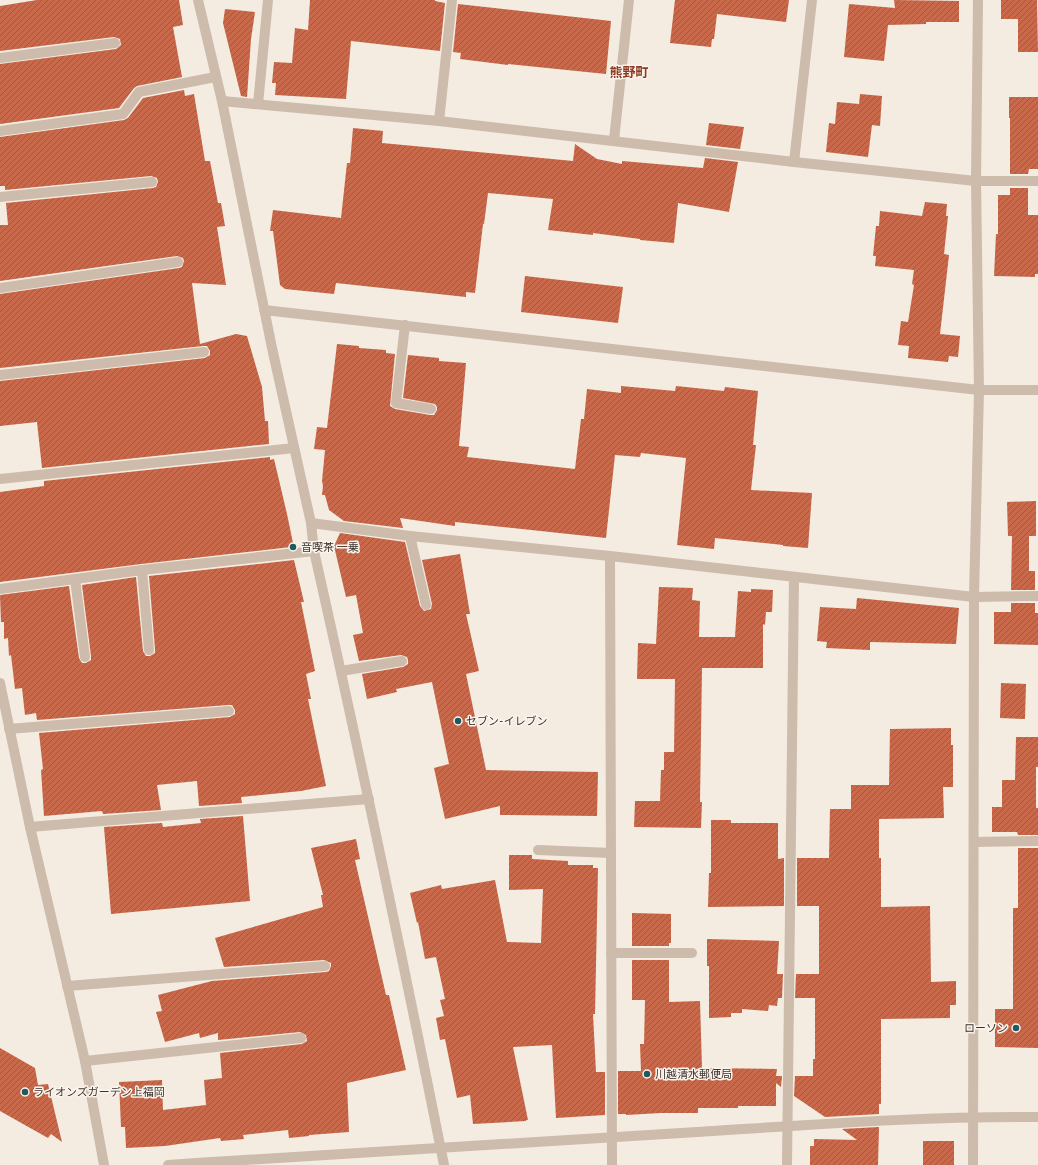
<svg xmlns="http://www.w3.org/2000/svg" width="1038" height="1165" viewBox="0 0 1038 1165" font-family="Overpass,'Noto Sans JP',sans-serif">
  <style>
    .building { fill: url(#building-hatch) }
    .lines { fill: none; stroke-linecap: round; stroke-linejoin: round }
    .minor { stroke: #cdbbac; stroke-width: 10 }
    .poi-dot { fill: #1f5a5e; stroke: #fbf5ee; stroke-width: 1.5 }
    .labels { text-anchor: middle; stroke-width: 3; stroke-linejoin: round; paint-order: stroke }
    .poi-label { font-size: 11px; fill: #3b302b; stroke: #fbf5ee; text-anchor: start }
    .quarter-label { font-size: 13px; font-weight: bold; fill: #8c3b22; stroke: #fbf5ee }
  </style>
  <defs>
    <pattern id="building-hatch" width="6" height="6" patternUnits="userSpaceOnUse"><rect width="6" height="6" fill="#c8694b"/><path d="M-1 1l2-2M0 6l6-6M5 7l2-2" fill="none" stroke="#a4573f"/></pattern>
  </defs>
  <rect width="100%" height="100%" fill="#f4ebe1"/>
  <!-- building -->
  <g class="building">
    <polygon points="37,0 179,0 183,25 173,27 182,77 137,86 134,88 119,108 0,124 0,64 116,49 121,45 120,39 114,37 0,51 0,6"/>
    <polygon points="310,0 435,0 435,1 445,3 440,51 351,41 346,99 275,95 276,83 272,83 274,62 292,63 295,28 308,30"/>
    <polygon points="675,0 789,0 786,22 717,14 714,39 712,39 711,47 670,43"/>
    <polygon points="894,0 959,1 959,22 926,22 926,24 888,25 884,61 844,57 849,4 895,8"/>
    <polygon points="1001,0 1037,0 1038,52 1018,52 1018,19 1001,19"/>
    <polygon points="458,4 611,21 606,74 508,64 508,65 460,59 461,53 453,52"/>
    <polygon points="225,9 255,12 251,39 247,97 241,96 223,23"/>
    <polygon points="184,90 185,96 194,94 205,161 210,161 218,203 221,203 225,226 217,227 226,285 192,283 200,344 236,334 247,336 262,387 265,421 268,421 269,444 42,468 37,422 0,426 0,381 205,358 210,355 210,351 207,346 203,346 0,368 0,294 179,268 182,267 184,261 183,258 177,256 0,281 0,225 8,225 6,203 153,188 156,187 158,182 157,178 151,176 5,190 5,186 0,186 0,137 124,120 128,118 143,98"/>
    <polygon points="860,94 882,96 880,126 872,125 868,157 826,152 829,123 835,124 837,102 859,104"/>
    <polygon points="1009,97 1038,97 1038,169 1029,169 1028,174 1010,174 1010,118 1009,118"/>
    <polygon points="709,123 744,127 740,149 706,145"/>
    <polygon points="353,128 383,131 382,143 573,161 575,144 597,159 622,164 622,161 703,168 705,158 738,162 729,212 678,203 674,243 640,240 640,239 593,233 593,235 548,230 553,199 488,193 484,224 483,224 475,293 466,292 466,297 336,283 334,294 285,289 280,285 273,231 270,231 273,210 341,218 347,163 350,163"/>
    <polygon points="1010,188 1028,188 1028,215 1038,215 1038,274 1035,274 1035,277 994,276 996,234 998,234 998,195 1010,195"/>
    <polygon points="925,202 947,204 946,216 948,216 944,254 949,255 940,334 960,336 958,357 949,356 948,362 908,358 909,346 898,345 901,321 908,322 914,285 912,284 914,270 875,266 876,256 873,256 876,226 879,226 880,211 922,216"/>
    <polygon points="525,276 623,287 618,323 521,312"/>
    <polygon points="337,344 359,346 359,348 386,350 386,353 395,354 390,406 395,409 430,415 434,415 437,410 437,407 435,404 403,398 408,355 439,358 439,361 466,363 459,446 469,447 467,457 575,469 581,419 584,419 587,389 621,393 621,386 675,391 676,386 724,391 725,387 758,391 753,445 756,445 751,490 812,493 808,548 783,546 783,545 715,538 714,549 677,545 686,458 641,453 640,457 615,455 606,538 455,522 455,526 400,518 403,528 344,521 329,510 325,495 322,495 323,486 322,481 325,450 314,449 317,427 327,428"/>
    <polygon points="270,457 270,460 274,459 287,514 293,543 290,544 291,547 141,564 0,582 0,492 44,486 44,481"/>
    <polygon points="1036,501 1036,536 1029,536 1029,571 1035,571 1035,590 1011,590 1012,536 1008,536 1007,502"/>
    <polygon points="340,533 405,542 420,606 424,611 431,609 432,604 422,560 460,554 470,614 466,614 479,671 466,674 486,770 598,772 597,816 500,815 500,806 445,819 434,768 449,764 432,682 396,689 397,692 367,699 362,674 403,667 408,664 408,660 407,657 401,655 359,661 353,635 363,633 356,595 346,597 334,546"/>
    <polygon points="294,560 304,602 301,602 315,671 306,674 311,699 308,699 326,786 301,791 241,797 242,803 199,806 197,781 157,785 161,810 103,814 102,811 44,816 41,770 43,769 39,733 230,717 235,714 235,710 232,705 228,705 37,720 36,713 25,715 22,688 15,689 11,655 9,656 8,638 4,639 4,622 1,622 0,595 69,586 79,658 82,663 86,663 91,660 91,656 82,585 136,577 143,651 146,656 150,656 155,653 155,649 149,576"/>
    <polygon points="659,587 693,588 692,600 700,601 699,637 735,637 738,591 751,592 751,589 773,590 772,612 766,612 765,625 763,624 763,668 702,668 700,802 702,802 701,828 634,827 635,801 660,801 661,770 664,770 664,752 674,752 675,679 637,679 638,643 656,644"/>
    <polygon points="857,598 959,608 956,644 870,642 870,650 826,648 827,642 817,641 820,607 856,609"/>
    <polygon points="1011,603 1035,603 1035,613 1038,613 1038,645 994,644 994,612 1011,612"/>
    <polygon points="1001,683 1026,684 1025,719 1000,718"/>
    <polygon points="951,728 951,745 953,745 953,787 943,787 944,818 879,819 879,858 881,858 881,907 930,906 931,982 956,981 956,1005 950,1005 950,1018 881,1019 881,1104 879,1104 879,1114 825,1117 794,1096 795,1076 813,1076 813,1059 815,1059 815,998 795,998 796,974 819,974 819,906 797,906 797,858 829,858 830,809 851,809 851,785 889,785 890,729"/>
    <polygon points="1016,737 1038,737 1038,767 1036,767 1036,808 1038,808 1038,835 1018,835 1017,832 992,832 992,807 1002,807 1002,780 1015,780"/>
    <polygon points="243,816 250,901 111,914 104,827 162,823 163,827 201,823 200,819"/>
    <polygon points="711,820 731,820 731,823 778,823 778,859 784,858 784,906 708,907 709,873 711,873"/>
    <polygon points="356,839 360,859 355,860 386,995 389,995 406,1070 347,1083 349,1132 309,1135 309,1136 289,1138 288,1130 243,1135 244,1139 221,1141 220,1138 165,1146 126,1148 125,1127 121,1127 119,1082 162,1080 163,1110 206,1105 204,1080 222,1078 220,1053 302,1044 307,1041 306,1035 300,1032 218,1040 218,1033 200,1038 199,1033 165,1042 156,1012 162,1011 158,995 212,981 326,972 329,971 331,966 331,963 324,960 224,967 215,938 323,907 321,895 323,895 311,848"/>
    <polygon points="1018,848 1038,848 1038,1048 995,1047 995,1009 1013,1009 1013,908 1018,908"/>
    <polygon points="509,855 532,855 532,859 568,861 568,865 593,865 593,868 598,868 595,1014 593,1014 596,1072 605,1072 605,1115 556,1118 552,1045 513,1047 528,1120 526,1120 526,1121 473,1124 470,1095 457,1098 445,1039 440,1040 436,1018 444,1016 440,1000 445,999 436,957 425,959 418,922 417,923 410,893 441,885 442,889 495,880 507,942 541,943 543,889 509,890"/>
    <polygon points="632,913 671,914 671,943 669,943 669,946 632,946"/>
    <polygon points="707,939 779,941 777,974 783,974 782,998 778,998 777,1006 769,1005 768,1011 742,1009 742,1013 731,1013 731,1017 709,1018 709,966 707,966"/>
    <polygon points="632,960 669,960 669,1002 700,1001 702,1068 777,1069 776,1076 782,1076 781,1087 776,1083 776,1106 738,1106 738,1108 698,1108 698,1113 661,1113 626,1115 626,1114 618,1114 618,1071 641,1071 640,1044 644,1044 645,1000 632,1000"/>
    <polygon points="0,1048 35,1068 38,1085 48,1084 62,1142 51,1134 48,1138 0,1111"/>
    <polygon points="879,1127 878,1165 810,1165 810,1146 814,1146 814,1139 857,1140 842,1129"/>
    <rect x="923" y="1141" width="31" height="24"/>
  </g>
  <g class="lines">
    <!-- minor -->
    <g class="minor">
      <path d="M198 0 222 101 272 348 311 523 314 551C360 755 403 960 444 1165"/>
      <polyline points="0,58 115,43"/>
      <polyline points="222,101 439,121 794,162 976,181 1038,181"/>
      <polyline points="258,104 268,0"/>
      <polyline points="439,121 452,0"/>
      <polyline points="0,131 123,114 139,92 215,77"/>
      <polyline points="614,140 629,0"/>
      <polyline points="794,162 812,0"/>
      <polyline points="0,197 152,182"/>
      <polyline points="0,288 178,262"/>
      <polyline points="264,310 979,390 1038,390"/>
      <polyline points="405,325 396,403 431,409"/>
      <polyline points="0,375 204,352"/>
      <polyline points="0,479 294,448"/>
      <polyline points="311,523 410,536 610,556 974,597 1038,596"/>
      <polyline points="410,536 426,605"/>
      <polyline points="610,556 612,1165"/>
      <polyline points="142,570 149,650"/>
      <polyline points="75,579 85,657"/>
      <polyline points="0,589 142,570 314,551"/>
      <polyline points="341,671 402,661"/>
      <polyline points="0,683 30,827 85,1061 104,1165"/>
      <polyline points="9,729 229,711"/>
      <polyline points="30,827 369,799"/>
      <polyline points="974,842 1038,841"/>
      <polyline points="538,850 611,853"/>
      <polyline points="611,953 692,953"/>
      <polyline points="67,986 325,966"/>
      <polyline points="85,1061 301,1038"/>
      <path d="M168 1165C344 1153 520 1142 697 1132 810 1125 924 1116 1038 1117"/>
      <polyline points="787,1165 794,577"/>
      <polyline points="973,1165 974,597 979,390 976,181 978,0"/>
    </g>
  </g>
  <!-- markers -->
  <g class="poi-dot">
    <circle cx="293" cy="547" r="4"/>
    <circle cx="458" cy="721" r="4"/>
    <circle cx="1016" cy="1028" r="4"/>
    <circle cx="647" cy="1074" r="4"/>
    <circle cx="25" cy="1092" r="4"/>
  </g>
  <g class="labels">
    <!-- poi labels -->
    <g class="poi-label">
      <text x="301" y="551">音喫茶 一乗</text>
      <text x="466" y="725">セブン-イレブン</text>
      <text x="1008" y="1032" text-anchor="end">ローソン</text>
      <text x="655" y="1078">川越清水郵便局</text>
      <text x="33" y="1096">ライオンズガーデン上福岡</text>
    </g>
    <!-- quarter labels -->
    <g class="quarter-label">
      <text x="629" y="77">熊野町</text>
    </g>
  </g>
</svg>
